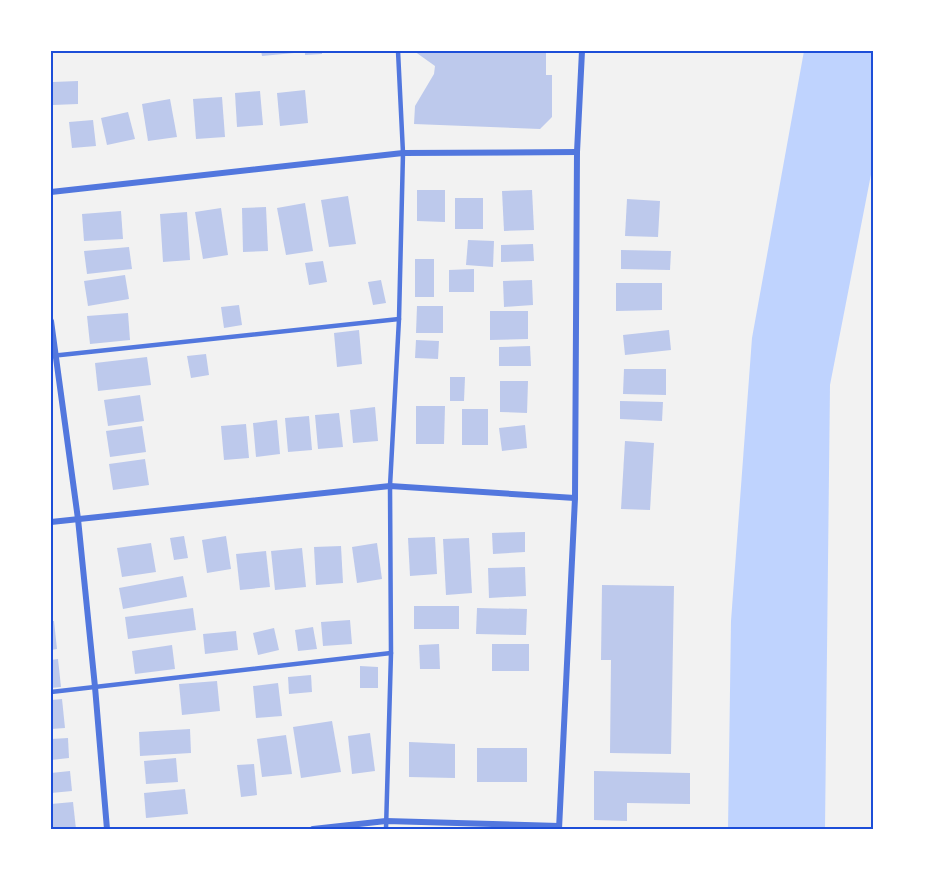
<svg xmlns="http://www.w3.org/2000/svg" width="925" height="880" viewBox="0 0 925 880" font-family="Jost,sans-serif">
  <style>
    .water { fill: #bfd3fe }
    .building { fill: #bdc9ec }
    .lines { fill: none; stroke-linecap: round; stroke-linejoin: round }
    .service { stroke: #5277de; stroke-width: 4.5 }
    .minor { stroke: #5277de; stroke-width: 6 }
    .neatline { fill: none; stroke: #1d4ed8; stroke-width: 2 }
  </style>
  <rect width="100%" height="100%" fill="#f2f2f2"/>
  <!-- water -->
  <polygon class="water" points="804,51 874,51 874,159 830,385 825,829 728,829 731,621 752,338"/>
  <!-- building -->
  <g class="building">
    <polygon points="261,51 294,51 294,53 262,56"/>
    <polygon points="305,51 322,51 322,54 305,55"/>
    <polygon points="414,51 546,51 546,75 552,75 552,117 540,129 414,124 415,106 434,74 435,66"/>
    <polygon points="78,81 78,104 53,105 53,82"/>
    <polygon points="305,90 308,123 280,126 277,93"/>
    <polygon points="260,91 263,125 237,127 235,93"/>
    <polygon points="222,97 225,137 196,139 193,99"/>
    <polygon points="170,99 177,137 148,141 142,104"/>
    <polygon points="128,112 135,139 107,145 101,118"/>
    <polygon points="93,120 96,146 72,148 69,122"/>
    <polygon points="417,190 445,190 445,222 417,221"/>
    <polygon points="532,190 534,230 504,231 502,191"/>
    <polygon points="348,196 356,244 329,247 321,200"/>
    <rect x="455" y="198" width="28" height="31"/>
    <polygon points="627,199 660,201 658,237 625,236"/>
    <polygon points="305,203 313,251 286,255 277,208"/>
    <polygon points="266,207 268,251 243,252 242,208"/>
    <polygon points="221,208 228,255 203,259 195,212"/>
    <polygon points="121,211 123,239 84,241 82,214"/>
    <polygon points="187,212 190,260 163,262 160,214"/>
    <polygon points="468,240 494,241 493,267 466,265"/>
    <polygon points="533,244 534,261 501,262 501,245"/>
    <polygon points="129,247 132,269 87,274 84,251"/>
    <polygon points="621,250 671,251 670,270 621,269"/>
    <rect x="415" y="259" width="19" height="38"/>
    <polygon points="323,261 327,282 309,285 305,263"/>
    <polygon points="474,269 474,292 449,292 449,270"/>
    <polygon points="125,275 129,299 88,306 84,281"/>
    <polygon points="381,280 386,303 373,305 368,282"/>
    <polygon points="532,280 533,305 504,307 503,281"/>
    <polygon points="616,283 662,283 662,310 616,311"/>
    <polygon points="239,305 242,325 224,328 221,307"/>
    <polygon points="417,306 443,306 443,333 416,333"/>
    <polygon points="490,311 528,311 528,339 490,340"/>
    <polygon points="128,313 130,340 90,344 87,316"/>
    <polygon points="359,330 362,364 337,367 334,333"/>
    <polygon points="669,330 671,350 625,355 623,335"/>
    <polygon points="416,340 439,341 438,359 415,358"/>
    <polygon points="530,346 531,366 499,366 499,347"/>
    <polygon points="206,354 209,375 191,378 187,356"/>
    <polygon points="147,357 151,385 98,391 95,363"/>
    <polygon points="624,369 666,369 666,395 623,394"/>
    <polygon points="450,377 465,377 464,401 450,401"/>
    <polygon points="500,381 528,381 527,413 500,412"/>
    <polygon points="140,395 144,421 108,426 104,400"/>
    <polygon points="620,401 663,402 662,421 620,419"/>
    <polygon points="416,406 445,406 444,444 416,444"/>
    <polygon points="375,407 378,441 353,443 350,410"/>
    <rect x="462" y="409" width="26" height="36"/>
    <polygon points="339,413 343,447 318,449 315,415"/>
    <polygon points="309,416 312,450 288,452 285,418"/>
    <polygon points="277,420 280,454 256,457 253,423"/>
    <polygon points="246,424 249,458 224,460 221,426"/>
    <polygon points="525,425 527,448 502,451 499,428"/>
    <polygon points="142,426 146,452 110,457 106,431"/>
    <polygon points="625,441 654,443 650,510 621,509"/>
    <polygon points="145,459 149,485 113,490 109,464"/>
    <polygon points="525,532 525,552 493,554 492,533"/>
    <polygon points="184,536 188,558 174,560 170,538"/>
    <polygon points="226,536 231,569 207,573 202,540"/>
    <polygon points="435,537 437,574 410,576 408,538"/>
    <polygon points="469,538 472,593 446,595 443,539"/>
    <polygon points="151,543 156,572 122,577 117,548"/>
    <polygon points="377,543 382,579 357,583 352,547"/>
    <polygon points="341,546 343,583 316,585 314,547"/>
    <polygon points="302,548 306,587 275,590 271,551"/>
    <polygon points="266,551 270,587 240,590 236,554"/>
    <polygon points="525,567 526,596 489,598 488,568"/>
    <polygon points="183,576 187,597 123,609 119,588"/>
    <polygon points="602,585 674,586 671,754 610,753 611,660 601,660"/>
    <rect x="414" y="606" width="45" height="23"/>
    <polygon points="193,608 196,630 128,639 125,617"/>
    <polygon points="477,608 527,609 526,635 476,634"/>
    <polygon points="350,620 352,644 323,646 321,622"/>
    <polygon points="51,621 54,621 57,649 51,650"/>
    <polygon points="313,627 317,649 298,651 295,630"/>
    <polygon points="274,628 279,650 258,655 253,633"/>
    <polygon points="236,631 238,650 205,654 203,634"/>
    <polygon points="439,644 440,669 420,669 419,645"/>
    <rect x="492" y="644" width="37" height="27"/>
    <polygon points="172,645 175,669 135,674 132,651"/>
    <polygon points="58,659 61,687 51,688 51,660"/>
    <polygon points="360,666 378,667 378,688 360,688"/>
    <polygon points="311,675 312,692 289,694 288,677"/>
    <polygon points="217,681 220,711 182,715 179,684"/>
    <polygon points="278,683 282,716 256,718 253,686"/>
    <polygon points="62,699 65,728 51,729 51,700"/>
    <polygon points="332,721 341,772 301,778 293,727"/>
    <polygon points="190,729 191,753 140,756 139,732"/>
    <polygon points="370,733 375,771 352,774 348,736"/>
    <polygon points="286,735 292,774 262,777 257,739"/>
    <polygon points="68,738 69,758 51,760 51,739"/>
    <polygon points="409,742 455,744 455,778 409,777"/>
    <rect x="477" y="748" width="50" height="34"/>
    <polygon points="176,758 178,782 146,784 144,761"/>
    <polygon points="254,764 257,795 241,797 237,765"/>
    <polygon points="70,771 72,791 51,793 51,773"/>
    <polygon points="594,771 690,773 690,804 627,803 627,821 594,820"/>
    <polygon points="185,789 188,814 146,818 144,793"/>
    <polygon points="73,802 76,829 51,829 51,804"/>
  </g>
  <g class="lines">
    <!-- service -->
    <g class="service">
      <polyline points="51,356 399,319"/>
      <polyline points="51,692 391,653"/>
      <polyline points="386,829 391,653 390,486 399,319 403,153 398,51"/>
    </g>
    <!-- minor -->
    <g class="minor">
      <polyline points="51,192 403,153 577,152"/>
      <polyline points="51,321 78,519 95,687 107,829"/>
      <polyline points="51,522 390,486 575,498"/>
      <polyline points="313,829 386,821 559,826"/>
      <polyline points="559,829 575,498 577,152 582,51"/>
    </g>
  </g>
  <!-- border -->
  <rect width="925" height="880" fill="none" stroke="#ffffff" stroke-width="105"/>
  <rect x="52" y="52" width="820" height="776" class="neatline"/>
</svg>
